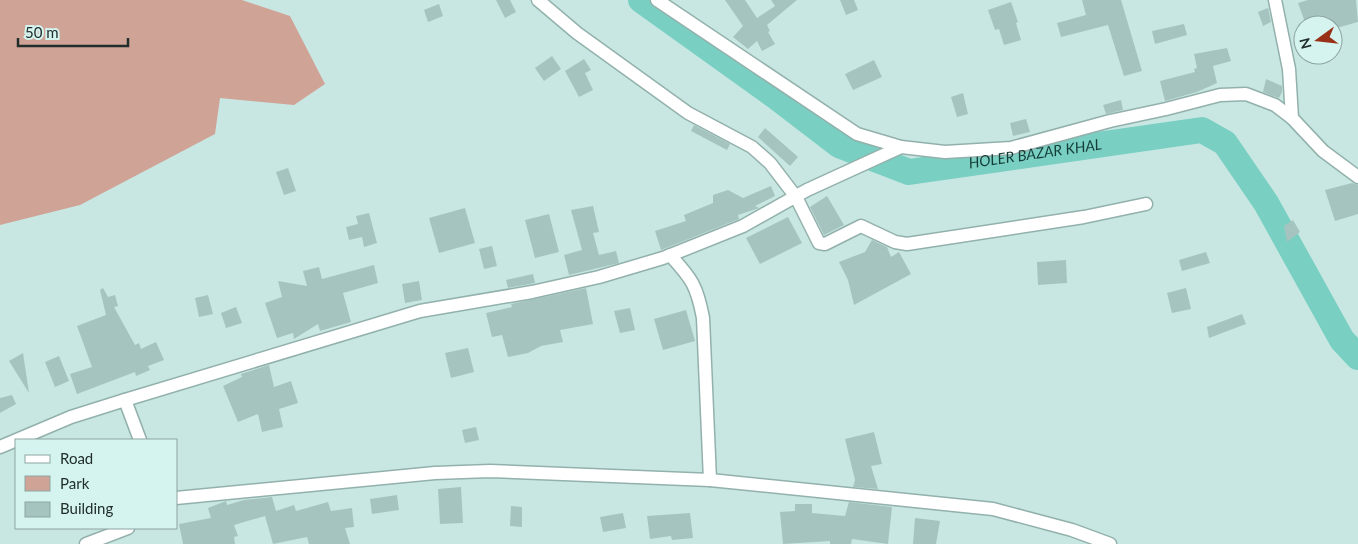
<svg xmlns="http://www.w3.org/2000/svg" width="1358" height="544" viewBox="0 0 1358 544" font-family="Lato,sans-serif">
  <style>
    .green { fill: #d0a397 }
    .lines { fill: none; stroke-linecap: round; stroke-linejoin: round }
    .river { stroke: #79cfc2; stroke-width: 26 }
    .building { fill: #a6c4bf }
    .minor-casing { stroke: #93b1ac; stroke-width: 15 }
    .minor { stroke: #fff; stroke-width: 12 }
    .labels { text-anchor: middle; stroke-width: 4; stroke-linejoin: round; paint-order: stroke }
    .water-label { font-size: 15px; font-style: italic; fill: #143d38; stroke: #d5f4ef }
  </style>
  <rect width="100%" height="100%" fill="#c8e7e2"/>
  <!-- green -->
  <polygon class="green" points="0,0 242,0 290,16 325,84 294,105 220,98 215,134 80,205 0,225"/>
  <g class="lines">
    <!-- river -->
    <path class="river" id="s1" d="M641 0 775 96 839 145 909 172 1202 130 1225 143 1266 203 1342 340 1358 357"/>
  </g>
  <!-- building -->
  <g class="building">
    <polygon points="496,0 510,0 516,12 505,18"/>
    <polygon points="725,0 745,0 757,18 775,6 771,0 797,0 767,25 770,31 768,32 775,44 762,51 757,41 748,49 733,37 743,26"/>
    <polygon points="840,0 854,0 858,10 846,15"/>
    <polygon points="1082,0 1121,0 1142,71 1124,76 1108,25 1061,37 1057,23 1086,15"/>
    <polygon points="1308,0 1356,0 1358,22 1333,29 1333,25 1321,25 1319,19 1306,25 1298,3"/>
    <polygon points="1011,2 1018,22 1016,23 1021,40 1004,45 999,29 995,30 988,10"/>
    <polygon points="439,4 443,16 428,22 424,10"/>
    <polygon points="1268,8 1271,22 1263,26 1258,12"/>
    <polygon points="1184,24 1187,35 1155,44 1152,31"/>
    <polygon points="1227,48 1231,61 1213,66 1217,83 1197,92 1165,101 1160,81 1195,72 1194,69 1197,68 1194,54"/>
    <polygon points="552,56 561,69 544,81 535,68"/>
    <polygon points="584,59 591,70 585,73 593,90 579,97 565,71"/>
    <polygon points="874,60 882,77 853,90 845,74"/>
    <polygon points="1266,79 1282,86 1282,92 1279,98 1263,92"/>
    <polygon points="963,93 968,114 957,117 951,97"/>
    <polygon points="1121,100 1123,110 1106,114 1103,105"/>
    <polygon points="1026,119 1030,132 1013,136 1010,123"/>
    <polygon points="694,125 730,144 727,150 691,131"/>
    <polygon points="765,128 798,157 790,166 758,137"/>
    <polygon points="288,168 296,191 284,195 276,172"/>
    <polygon points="1352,183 1358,185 1358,214 1335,221 1325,190"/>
    <polygon points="771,186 775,196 755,206 759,208 738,215 739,219 661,250 655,231 686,221 684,215 713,203 713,195 728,190 743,198"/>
    <polygon points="827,196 844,225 824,235 810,207"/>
    <polygon points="593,206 599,232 593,233 599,255 616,251 619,263 569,275 564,255 582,250 571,210"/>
    <polygon points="465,208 475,243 439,253 429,218"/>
    <polygon points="369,213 377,243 364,247 362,237 349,240 346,227 358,224 356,216"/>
    <polygon points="549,214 559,252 535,258 525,220"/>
    <polygon points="788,217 802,243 760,264 746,238"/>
    <polygon points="1293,220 1300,232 1287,242 1284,226"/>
    <polygon points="872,240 887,247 891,257 899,252 911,274 854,305 848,280 839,262 865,252"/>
    <polygon points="492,246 497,266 484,269 479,249"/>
    <polygon points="1206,252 1210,263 1182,271 1179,260"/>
    <polygon points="1066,260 1067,283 1038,285 1037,262"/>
    <polygon points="374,265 378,283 343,293 351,322 320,331 318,324 294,339 293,333 277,338 265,303 282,297 278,281 307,286 303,271 319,267 322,279"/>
    <polygon points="533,274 535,283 508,288 506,280"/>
    <polygon points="419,281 422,300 405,303 402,284"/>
    <polygon points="103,288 108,297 115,295 118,306 114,307 135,345 139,343 141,349 156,342 164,360 148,366 150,370 136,376 135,372 77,394 70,374 92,367 77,326 106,315 100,290"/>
    <polygon points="586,288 593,324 560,330 563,342 541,346 528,353 508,357 502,335 492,337 486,313 512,307 511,304"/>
    <polygon points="1186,288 1191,309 1172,313 1167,293"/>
    <polygon points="208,295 213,314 199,317 195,298"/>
    <polygon points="236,307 242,323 226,328 221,313"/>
    <polygon points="630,308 635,330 620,333 614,311"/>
    <polygon points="686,310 695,341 663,350 654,319"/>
    <polygon points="1242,314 1246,324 1209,338 1207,327"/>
    <polygon points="468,348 474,372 451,378 445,353"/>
    <polygon points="23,353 29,393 9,361"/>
    <polygon points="59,356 69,381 55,387 45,362"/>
    <polygon points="269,365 274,387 291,381 298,403 279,409 283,427 262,432 258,414 238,422 223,386 242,377 241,374"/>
    <polygon points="12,395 16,404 0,413 0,398"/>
    <polygon points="476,427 479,440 465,443 462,430"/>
    <polygon points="874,432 882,464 871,466 878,489 853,487 855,480 845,439"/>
    <polygon points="461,487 463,523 440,524 438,489"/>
    <polygon points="397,495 399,510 372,514 370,499"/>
    <polygon points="272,497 276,511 294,505 296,511 328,502 331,511 352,508 354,527 345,528 350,544 309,544 307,537 273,544 265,516 234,525 238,536 234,537 235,544 183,544 179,524 211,518 208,508 226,501 227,505 244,500"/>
    <polygon points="849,502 892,507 888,544 852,539 851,544 830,544 830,541 783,544 780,512 795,511 795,504 812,504 812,513 845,516"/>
    <polygon points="511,506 522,507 522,527 510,526"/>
    <polygon points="623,513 626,528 603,532 600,517"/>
    <polygon points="690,513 693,538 672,540 671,536 650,539 647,516"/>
    <polygon points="915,518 940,521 936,544 913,544"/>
  </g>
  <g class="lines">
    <!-- minor casing -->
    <g class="minor-casing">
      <g id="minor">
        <polyline points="538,0 577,33 688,113 752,147 770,163 796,197 819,243 825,244 861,226 895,242 907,244 1084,217 1146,204"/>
        <polyline points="657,0 857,134 901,147 945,152 1011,148 1110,121 1166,109 1220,95 1246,94 1275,105 1292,118 1323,151 1358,177"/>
        <polyline points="1275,0 1289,69 1292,118"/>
        <path d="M670 255C692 279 697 286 703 318L710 480"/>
        <polyline points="140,440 125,400 420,311 532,292 599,277 663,258 743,226 807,190 901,147"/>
        <polyline points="0,447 71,417 125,400"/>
        <polyline points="176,498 435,473 490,471 710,480 993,509 1072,530 1110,544"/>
        <polyline points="86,544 128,528"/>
      </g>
    </g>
    <!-- minor -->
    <use href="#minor" class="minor"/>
  </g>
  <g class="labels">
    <!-- water labels -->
    <g class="water-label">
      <text dy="5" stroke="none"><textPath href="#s1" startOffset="448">HOLER BAZAR KHAL</textPath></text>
    </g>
  </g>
  <!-- legend -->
  <rect x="15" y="439" width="162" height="90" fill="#d5f4ef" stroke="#8da5a1"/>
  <rect x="25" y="455" width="25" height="8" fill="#ffffff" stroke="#8da5a1"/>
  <text x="60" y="464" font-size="15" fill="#222e2c">Road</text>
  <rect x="25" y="476" width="25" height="15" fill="#d0a397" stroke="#8da5a1"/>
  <text x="60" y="489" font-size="15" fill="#222e2c">Park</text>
  <rect x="25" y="502" width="25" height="15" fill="#a6c4bf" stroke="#8da5a1"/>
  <text x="60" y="514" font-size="15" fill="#222e2c">Building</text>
  <!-- north arrow -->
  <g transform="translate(1318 40) rotate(255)"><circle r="24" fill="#d5f4ef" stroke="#8da5a1"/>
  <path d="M0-4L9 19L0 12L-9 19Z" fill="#993118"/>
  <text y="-8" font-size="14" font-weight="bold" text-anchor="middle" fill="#222e2c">N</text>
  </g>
  <!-- scale -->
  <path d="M18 38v8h110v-8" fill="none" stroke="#222e2c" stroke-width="2.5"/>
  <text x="25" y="38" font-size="15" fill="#222e2c" stroke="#d5f4ef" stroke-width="4" paint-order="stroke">50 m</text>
</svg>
